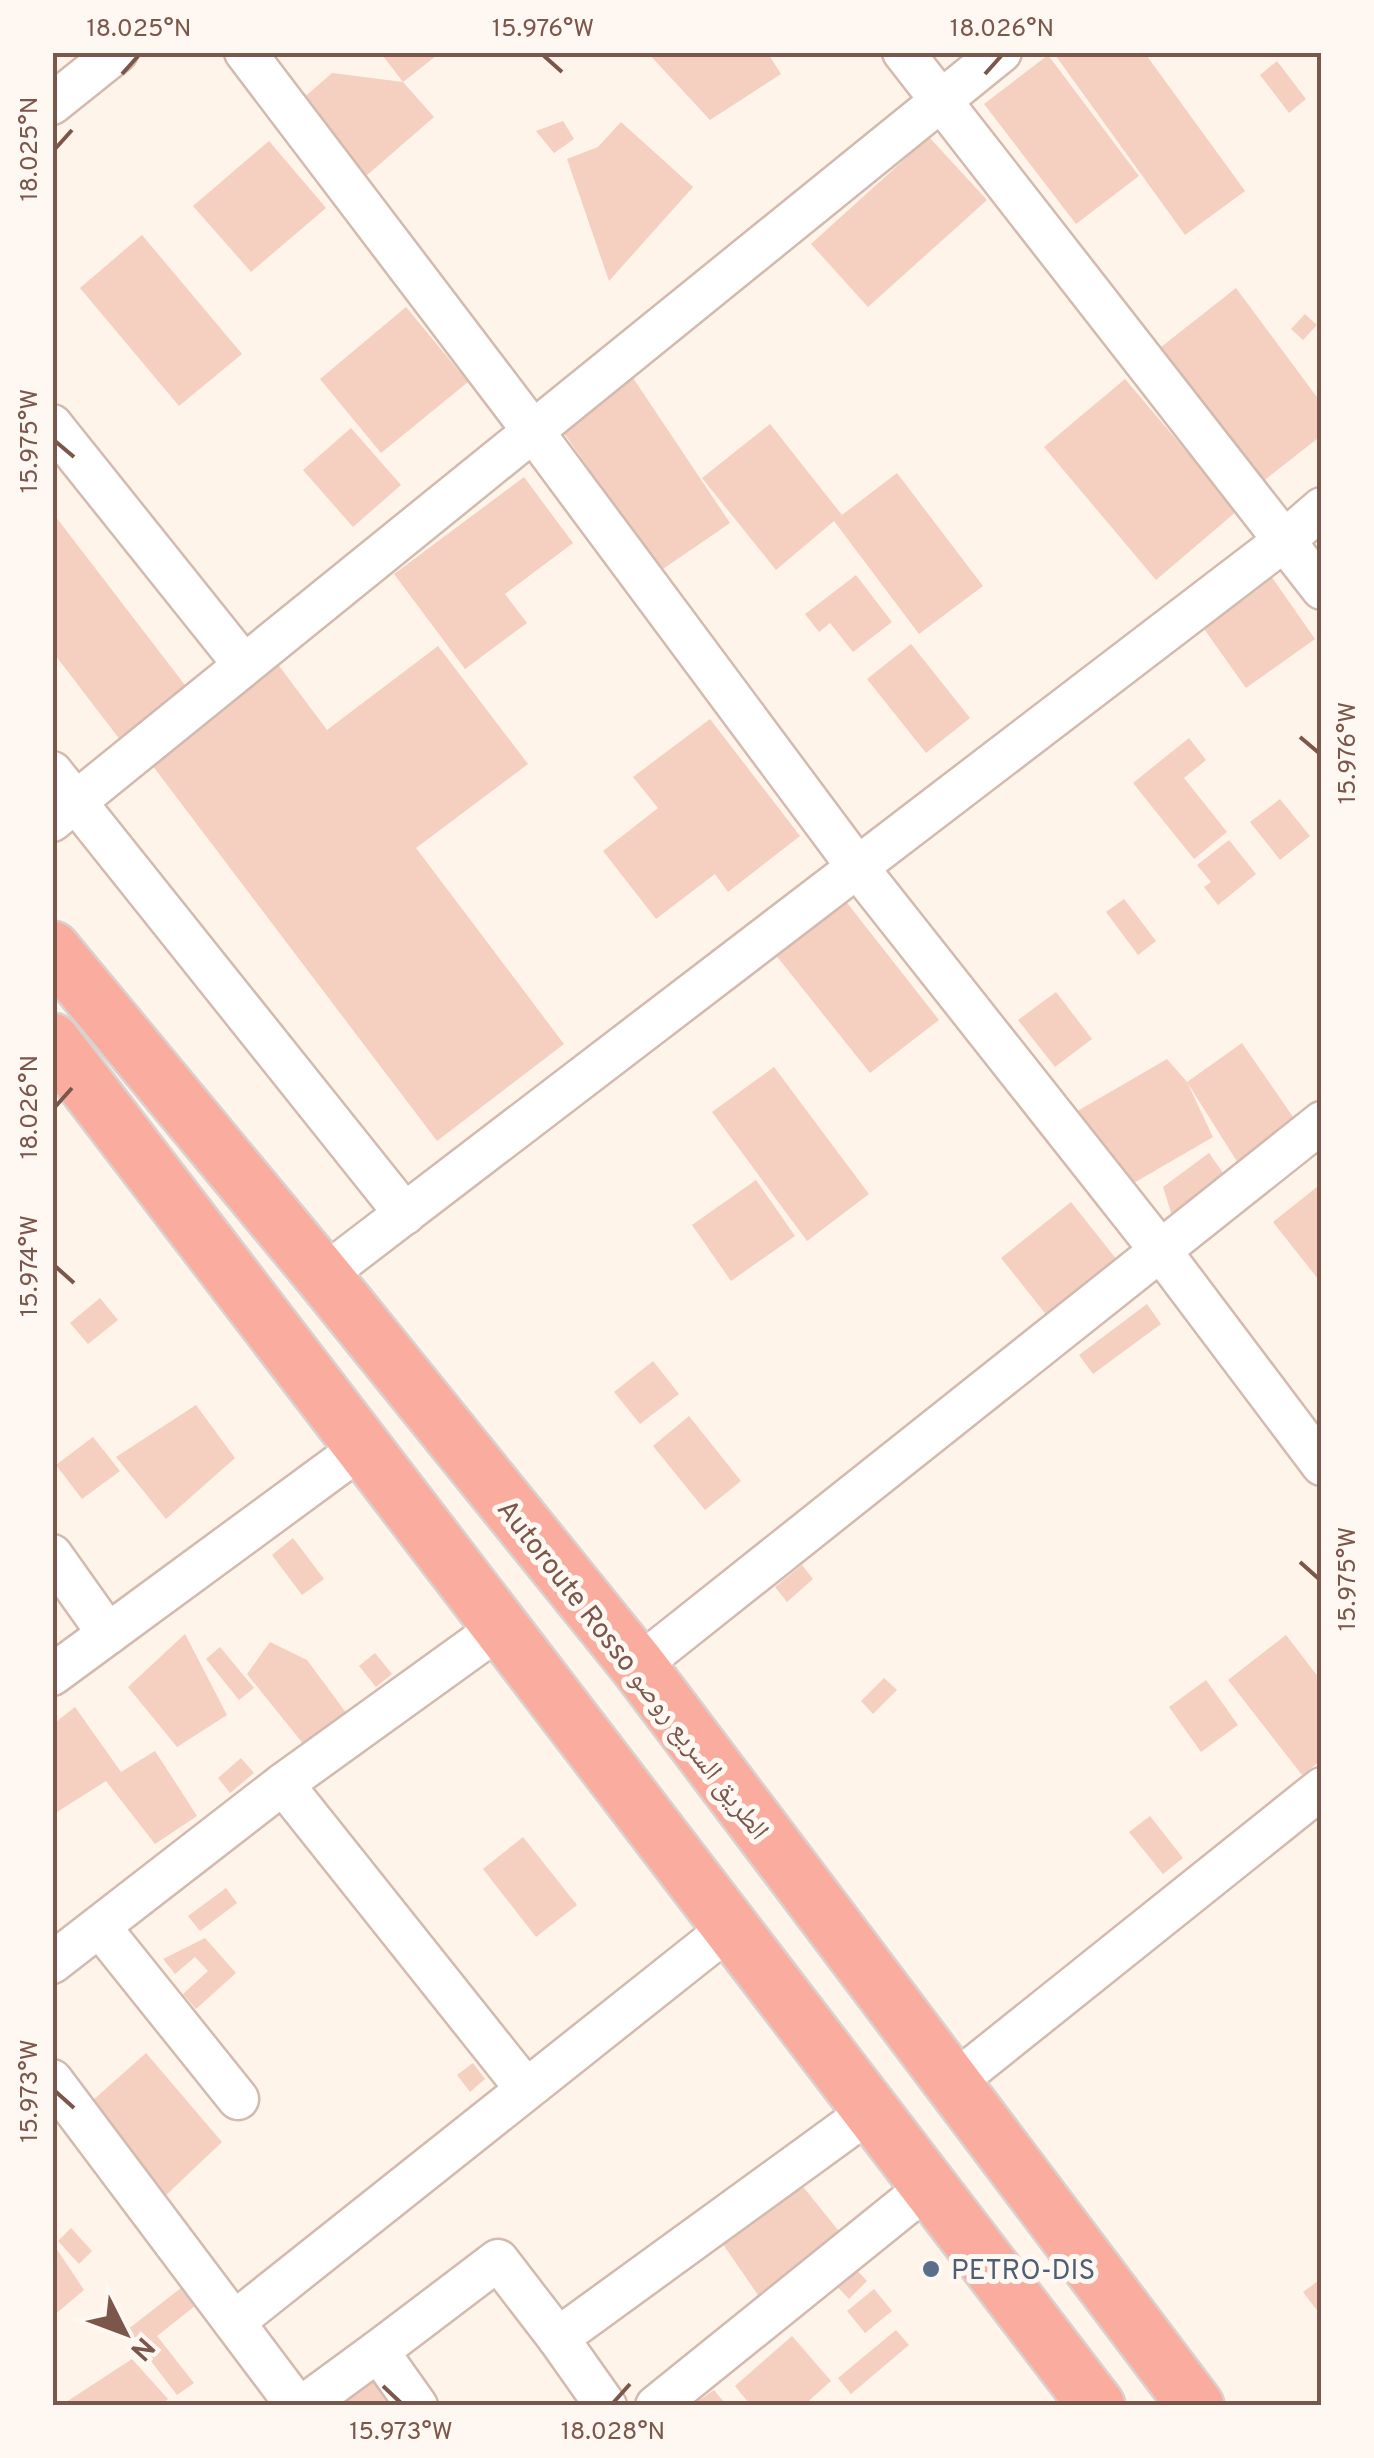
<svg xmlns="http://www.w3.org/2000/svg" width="1374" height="2458" viewBox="0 0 1374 2458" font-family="Overpass,'Noto Naskh Arabic',sans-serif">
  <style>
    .building { fill: #f5cfc0 }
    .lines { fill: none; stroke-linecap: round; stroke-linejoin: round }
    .minor-casing { stroke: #d2baae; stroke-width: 45 }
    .highway-casing { stroke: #dad0cd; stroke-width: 60 }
    .minor { stroke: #fff; stroke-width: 40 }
    .highway { stroke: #faad9f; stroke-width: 55 }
    .ticks { fill: none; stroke: #7b574b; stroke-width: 4 }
    .service-dot { fill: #5c6f8a; stroke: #fff8f2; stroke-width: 4 }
    .labels { text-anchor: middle; stroke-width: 10; stroke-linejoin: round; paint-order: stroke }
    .street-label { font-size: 28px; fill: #7b574b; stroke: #fff8f2 }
    .service-label { font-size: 28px; fill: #4e5e75; stroke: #fff8f2; text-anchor: start }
    .neatline { fill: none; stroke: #7b574b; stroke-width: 4 }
    .ticks-label { font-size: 25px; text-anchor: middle; fill: #7b574b }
  </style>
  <rect width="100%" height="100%" fill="#fef4ea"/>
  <!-- building -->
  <g class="building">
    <polygon points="380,52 441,52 403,82"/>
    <polygon points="647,52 767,52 781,74 710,120"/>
    <polygon points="1053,52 1144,52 1245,191 1185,235"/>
    <polygon points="1048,55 1139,176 1076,224 984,104"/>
    <polygon points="1277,61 1306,99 1289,113 1260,75"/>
    <polygon points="332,73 403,82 434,117 366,176 300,101"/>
    <polygon points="563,121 574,139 554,153 536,131"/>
    <polygon points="621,122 693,187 609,281 567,159 598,147"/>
    <polygon points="929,137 987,200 868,307 811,244"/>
    <polygon points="269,141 326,208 251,272 193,206"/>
    <polygon points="142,235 242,354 179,406 80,288"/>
    <polygon points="1236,288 1322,404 1322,435 1262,482 1156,351"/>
    <polygon points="406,307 468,382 381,453 320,379"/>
    <polygon points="1305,314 1317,325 1303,340 1291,329"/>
    <polygon points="631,375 730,523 660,571 559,426"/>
    <polygon points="1125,379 1237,511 1156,580 1044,447"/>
    <polygon points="770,424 842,515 897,473 983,586 919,634 834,521 776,570 702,478"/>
    <polygon points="351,428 401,485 353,527 303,470"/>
    <polygon points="524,477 573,543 505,594 527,623 465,669 394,574"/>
    <polygon points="52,512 188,689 121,741 52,651"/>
    <polygon points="856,575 892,622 853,652 830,623 819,632 805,614"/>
    <polygon points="1271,576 1315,639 1246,688 1202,626"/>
    <polygon points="911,644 970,718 926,753 867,679"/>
    <polygon points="438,646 528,764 416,848 564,1044 437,1141 149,761 277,663 327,730"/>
    <polygon points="710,719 800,836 728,892 715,874 656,919 603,851 658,808 633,777"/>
    <polygon points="1189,738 1206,760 1184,778 1227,832 1194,859 1133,783"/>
    <polygon points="1280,799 1310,836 1280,860 1250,822"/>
    <polygon points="1229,840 1256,874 1218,905 1204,887 1211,882 1197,865"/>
    <polygon points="844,899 939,1020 870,1073 775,954"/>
    <polygon points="1124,899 1156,941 1138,955 1106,912"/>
    <polygon points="1056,992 1092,1039 1055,1067 1018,1020"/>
    <polygon points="1242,1043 1302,1130 1243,1171 1187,1082 1213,1137 1120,1191 1074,1113 1167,1059 1187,1082"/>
    <polygon points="774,1067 869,1194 807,1241 712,1112"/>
    <polygon points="1209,1153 1228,1180 1173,1219 1163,1187"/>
    <polygon points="756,1180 795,1236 731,1281 692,1225"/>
    <polygon points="1322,1183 1322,1284 1273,1222"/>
    <polygon points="1071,1202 1121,1265 1052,1322 1001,1258"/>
    <polygon points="100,1298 118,1320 88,1344 70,1323"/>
    <polygon points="1147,1304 1161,1324 1093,1374 1079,1355"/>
    <polygon points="653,1361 679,1394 640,1424 614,1392"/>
    <polygon points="196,1405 235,1458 166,1519 116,1457"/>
    <polygon points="689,1416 741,1481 705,1510 653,1446"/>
    <polygon points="93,1437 120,1471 82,1499 56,1465"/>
    <polygon points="293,1538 324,1579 302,1595 272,1555"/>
    <polygon points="802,1565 813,1579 787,1602 775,1587"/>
    <polygon points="185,1634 227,1715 177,1747 128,1687"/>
    <polygon points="1286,1635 1322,1682 1322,1760 1302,1775 1228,1680"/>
    <polygon points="270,1642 307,1660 350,1718 309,1751 247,1674"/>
    <polygon points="220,1647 254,1688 239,1700 206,1659"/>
    <polygon points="375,1653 392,1674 376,1687 359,1666"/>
    <polygon points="884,1678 897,1690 873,1714 861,1701"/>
    <polygon points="1206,1680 1238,1725 1201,1752 1169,1707"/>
    <polygon points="75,1707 121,1772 155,1751 197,1816 155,1844 106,1781 57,1812 52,1806 52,1725"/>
    <polygon points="241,1758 254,1773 230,1793 218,1778"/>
    <polygon points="1150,1816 1183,1858 1163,1874 1129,1832"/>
    <polygon points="523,1837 577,1905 536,1937 483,1869"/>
    <polygon points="226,1888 237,1903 200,1931 188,1916"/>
    <polygon points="205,1938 236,1973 196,2009 183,1994 208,1971 195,1957 175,1974 163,1959"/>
    <polygon points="146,2053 222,2142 162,2199 82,2110"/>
    <polygon points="473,2063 485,2079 470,2092 457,2075"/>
    <polygon points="796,2178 842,2235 760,2298 718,2237"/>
    <polygon points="71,2228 92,2251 79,2264 58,2241"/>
    <polygon points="56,2248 84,2290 52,2317 52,2251"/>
    <polygon points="848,2261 867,2281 849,2299 829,2278"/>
    <polygon points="1322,2278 1322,2317 1303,2292"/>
    <polygon points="181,2288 195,2306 157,2336 194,2383 177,2395 127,2330"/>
    <polygon points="874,2289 892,2311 865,2333 847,2311"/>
    <polygon points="896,2330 909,2345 851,2394 838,2378"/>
    <polygon points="792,2336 831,2381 803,2406 751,2406 735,2386"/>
    <polygon points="132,2359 168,2399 161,2406 60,2406"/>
    <polygon points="371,2377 395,2406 332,2406"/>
    <polygon points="714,2390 727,2406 691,2406"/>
  </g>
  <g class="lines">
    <!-- minor casing -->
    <g class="minor-casing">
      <g id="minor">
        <polyline points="245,52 533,431 858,868 1160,1250 1322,1465"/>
        <polyline points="903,52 1322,589"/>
        <polyline points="52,104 117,52"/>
        <polyline points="52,425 244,665"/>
        <polyline points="52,772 405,1214"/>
        <polyline points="52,821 1001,52"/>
        <polyline points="323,1276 1285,540 1322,508"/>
        <polyline points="52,1555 108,1634"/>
        <polyline points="638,1666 1322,1122"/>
        <polyline points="52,1675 365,1445"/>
        <polyline points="283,1784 526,2089"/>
        <polyline points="100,1927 238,2099"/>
        <polyline points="52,1963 283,1784 502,1626"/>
        <polyline points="52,2080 297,2406"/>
        <polyline points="951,2085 1322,1788"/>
        <polyline points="234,2322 732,1926"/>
        <polyline points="378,2351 498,2260 558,2338"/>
        <polyline points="303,2406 378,2351 417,2406"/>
        <polyline points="606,2406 558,2338 873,2109"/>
        <polyline points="656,2406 930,2185"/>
      </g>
    </g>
    <!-- highway casing -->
    <g class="highway-casing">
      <g id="highway">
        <polyline points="52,949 323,1276 638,1666 1196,2406"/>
        <polyline points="52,1041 1097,2406"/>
      </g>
    </g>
    <!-- minor -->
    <use href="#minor" class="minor"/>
    <!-- highway -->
    <use href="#highway" class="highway"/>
  </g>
  <!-- ticks -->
  <path class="ticks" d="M543 55 562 72M122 74 139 55M985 74 1002 55M55 149 72 130M55 441 74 457M1300 737 1319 753M55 1107 72 1088M55 1266 74 1283M1300 1562 1319 1579M55 2091 74 2108M383 2386 401 2403M613 2403 630 2384"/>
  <!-- markers -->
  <circle class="service-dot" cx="931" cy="2269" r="10"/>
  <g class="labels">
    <!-- street labels -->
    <g class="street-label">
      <text transform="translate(634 1669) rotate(52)" y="10">Autoroute Rosso الطريق السريع روصو</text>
    </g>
    <!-- service labels -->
    <g class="service-label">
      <text x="951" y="2279">PETRO-DIS</text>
    </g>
  </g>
  <!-- border -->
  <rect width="1374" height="2458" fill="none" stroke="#fff8f2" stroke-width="110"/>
  <!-- north arrow -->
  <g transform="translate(125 2333) rotate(132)" stroke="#fff8f2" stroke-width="8" paint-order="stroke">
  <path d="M0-8L18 38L0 25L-18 38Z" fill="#7b574b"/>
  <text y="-15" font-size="28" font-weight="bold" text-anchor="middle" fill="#7b574b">N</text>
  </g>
  <rect x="55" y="55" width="1264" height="2348" class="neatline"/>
  <g class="ticks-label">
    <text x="139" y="36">18.025°N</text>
    <text x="543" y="36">15.976°W</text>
    <text x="1002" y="36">18.026°N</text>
    <text transform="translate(28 149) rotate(-90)" y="9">18.025°N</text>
    <text transform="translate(28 441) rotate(-90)" y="9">15.975°W</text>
    <text transform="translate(1346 753) rotate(-90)" y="9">15.976°W</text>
    <text transform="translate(28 1107) rotate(-90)" y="9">18.026°N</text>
    <text transform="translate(28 1266) rotate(-90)" y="9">15.974°W</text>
    <text transform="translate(1346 1579) rotate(-90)" y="9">15.975°W</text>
    <text transform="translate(28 2091) rotate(-90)" y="9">15.973°W</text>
    <text x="401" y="2439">15.973°W</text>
    <text x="613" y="2439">18.028°N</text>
  </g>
</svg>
